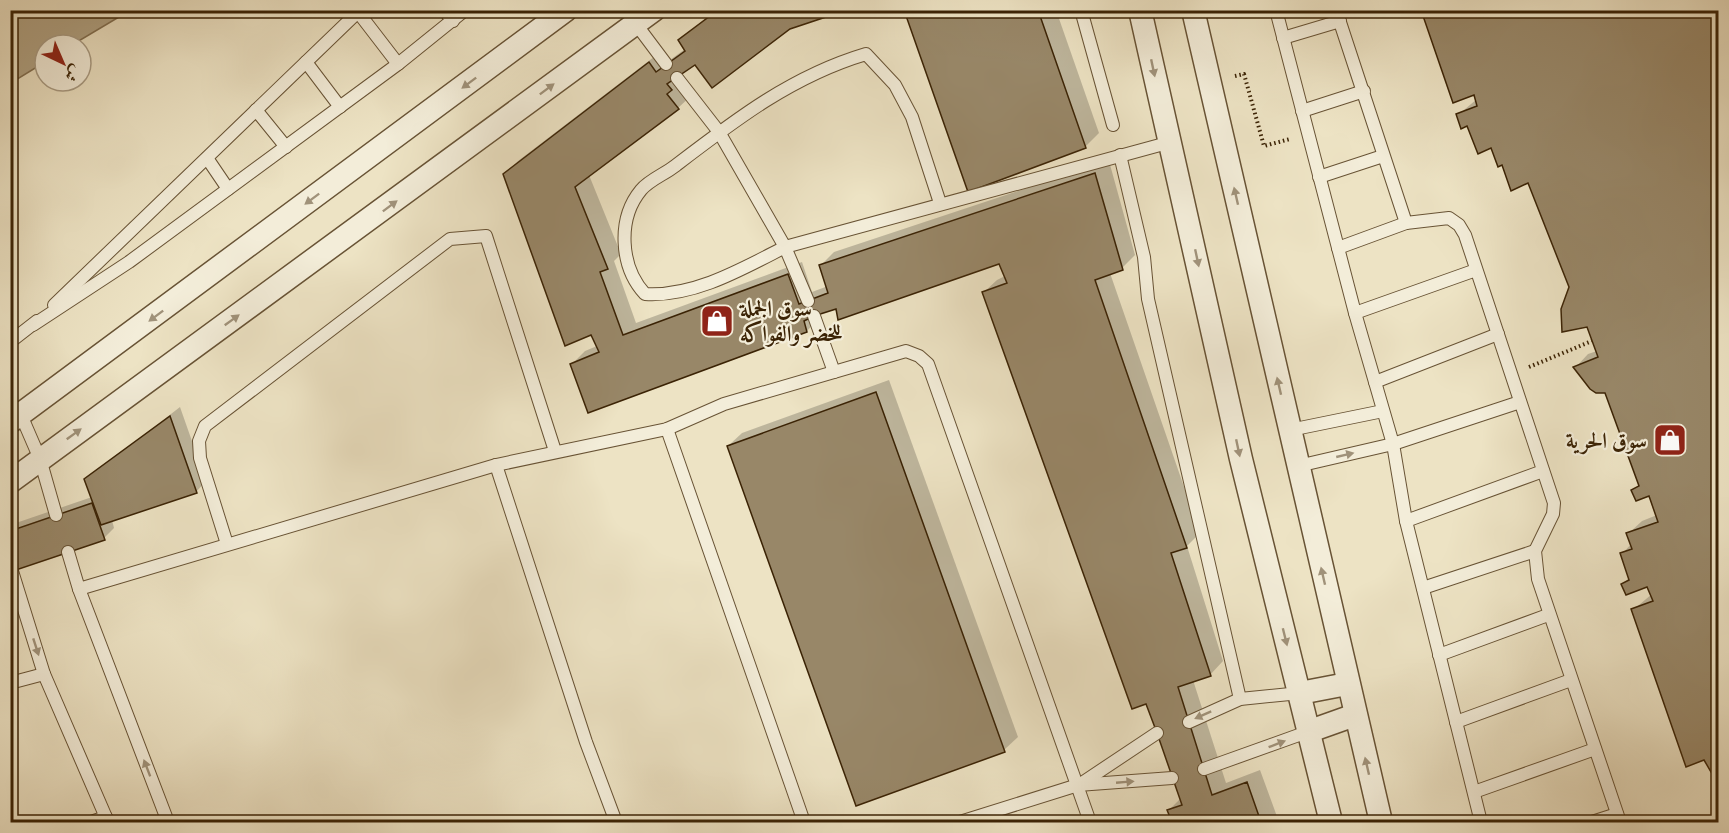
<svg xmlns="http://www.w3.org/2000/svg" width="1729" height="833" viewBox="0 0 1729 833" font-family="'Sorts Mill Goudy',Amiri,serif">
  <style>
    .water { fill: #b0a283; stroke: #816f51; stroke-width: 1.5 }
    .shadow { fill: #0003 }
    .building { fill: #988768; stroke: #3b2305; stroke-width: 1.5 }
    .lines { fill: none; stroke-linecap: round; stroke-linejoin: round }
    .service-casing { stroke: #685335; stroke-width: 14 }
    .minor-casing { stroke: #685335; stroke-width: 25 }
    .path { stroke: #3b2305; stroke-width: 4; stroke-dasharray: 1.5 3; stroke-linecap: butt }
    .service { stroke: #f3edd9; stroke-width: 12 }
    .minor { stroke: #f3edd9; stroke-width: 22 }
    .oneway { fill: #a0927a }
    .labels { text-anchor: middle; stroke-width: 4.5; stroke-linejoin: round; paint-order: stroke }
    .poi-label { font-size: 22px; font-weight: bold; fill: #3b2305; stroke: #f3edd9; text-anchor: start }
  </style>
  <rect width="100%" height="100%" fill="#ede3c4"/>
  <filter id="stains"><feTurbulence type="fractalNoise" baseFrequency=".00333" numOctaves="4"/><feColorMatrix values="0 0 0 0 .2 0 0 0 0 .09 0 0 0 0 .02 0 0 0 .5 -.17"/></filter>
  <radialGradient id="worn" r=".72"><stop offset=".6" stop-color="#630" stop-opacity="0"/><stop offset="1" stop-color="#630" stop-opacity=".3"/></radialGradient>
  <!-- water -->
  <polygon class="water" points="11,10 129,10 129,11 72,45 45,45 45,62 11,83"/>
  <!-- shadow -->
  <g class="shadow">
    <polygon points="715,10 843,10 695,63 681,72 684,76 680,80 692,95 678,108 589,175 621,254 614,261 636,323 802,262 812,292 828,286 821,265 834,252 1109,161 1135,255 1122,268 1110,273 1200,533 1187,546 1223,661 1210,675 1193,680 1226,783 1260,770 1279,822 1173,822 1169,810 1181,798 1158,733 983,293 997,280 1005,276 1000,262 819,313 820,317 807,331 572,364 585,351 597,346 505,175 518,161 663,50 670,60 685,49 680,40"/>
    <polygon points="906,10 1056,10 1099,133 1086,146 969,190"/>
    <polygon points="1423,10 1718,10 1718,782 1704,759 1633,610 1652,594 1648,585 1623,584 1630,577 1622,554 1632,543 1628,534 1642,521 1657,515 1650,495 1633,490 1640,484 1606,391 1575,368 1588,354 1597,351 1529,181 1503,163 1492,146 1458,115 1477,99"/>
    <polygon points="889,380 1018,737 1004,750 728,446 742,433"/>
    <polygon points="180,407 206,481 196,492 112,520 114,528 104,538 10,570 10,525 92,497 86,480"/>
  </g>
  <!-- building -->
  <g class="building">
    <polygon points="718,10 847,10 790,29 712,88 695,65 667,84 672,90 667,94 679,109 575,187 608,269 600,272 623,335 788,274 799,304 828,293 819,265 1095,173 1123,270 1095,280 1187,548 1171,553 1211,676 1178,687 1212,795 1247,782 1261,822 1172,822 1167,810 1182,805 1157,733 1146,704 1132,709 982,292 1007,283 999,264 838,320 836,309 814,316 804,321 807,332 588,413 570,364 599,352 591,335 565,346 503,174 649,62 656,72 685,51 678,40"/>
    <polygon points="904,10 1038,10 1086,148 968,192"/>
    <polygon points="1421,10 1718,10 1718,784 1704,760 1686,767 1631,609 1653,601 1647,587 1626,595 1621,584 1629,580 1620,553 1632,549 1626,533 1658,522 1649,496 1636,501 1631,490 1639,486 1605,393 1596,393 1590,389 1573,367 1598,357 1587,327 1562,332 1561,309 1569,287 1528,183 1511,191 1502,165 1498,167 1491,148 1478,154 1467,126 1461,129 1456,114 1477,106 1474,95 1453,103"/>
    <polygon points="876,392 1005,752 856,806 727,446"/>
    <polygon points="170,416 197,493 101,525 84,479"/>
    <polygon points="92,503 105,540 10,572 10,531"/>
  </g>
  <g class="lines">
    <!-- service casing -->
    <g class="service-casing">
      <g id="service">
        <polyline points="444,10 453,21"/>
        <polyline points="1081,10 1113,125"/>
        <polyline points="1276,10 1355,313 1393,444 1406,521 1481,822"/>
        <polyline points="1336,10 1406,223 1449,218 1459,225 1465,235 1554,503 1553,514 1535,551 1538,579 1620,822"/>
        <polyline points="358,12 398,64"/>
        <polyline points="636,24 666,64"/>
        <polyline points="1283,38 1340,21"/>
        <polyline points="306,62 340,107"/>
        <polyline points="677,78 719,132 785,247 1171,142"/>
        <polyline points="256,110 286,147"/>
        <polyline points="1302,111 1364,91"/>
        <polyline points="1120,155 1144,257 1148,299 1240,699"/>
        <polyline points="207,158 228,189"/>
        <polyline points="1319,177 1383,156"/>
        <polyline points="1338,248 1406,223"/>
        <path d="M808 301 785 247C742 269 694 297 645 294 620 267 617 219 641 190 649 180 665 174 675 166 735 120 792 76 866 54L895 85 912 117 940 203"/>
        <polyline points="54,305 360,10"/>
        <polyline points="1355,313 1476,270"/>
        <polyline points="814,316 834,372"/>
        <polyline points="33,325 129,262 398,64 465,10"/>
        <polyline points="10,342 37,321"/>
        <polyline points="1375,382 1498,334"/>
        <polyline points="21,415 40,459 56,515"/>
        <polyline points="667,429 804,822"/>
        <polyline points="1290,430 1383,411"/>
        <polyline points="496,465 586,742 616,822"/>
        <polyline points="1298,466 1393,444 1520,402"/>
        <polyline points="1406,521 1543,471"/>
        <polyline points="227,544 200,458 199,441 205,426 450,239 486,236 555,451"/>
        <polyline points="68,552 79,589 168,822"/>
        <polyline points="12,571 44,674 108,822"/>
        <polyline points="1423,588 1535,551"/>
        <polyline points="79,589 496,465 667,429 724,404 906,351 919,356 928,364 1090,822"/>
        <polyline points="1439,655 1548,615"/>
        <polyline points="10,683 44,674"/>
        <polyline points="1189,722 1240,699 1300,693"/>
        <polyline points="1456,722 1571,680"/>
        <polyline points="1204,769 1310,731"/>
        <polyline points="1079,785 1157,733"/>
        <polyline points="1474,792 1595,749"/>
        <polyline points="91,822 106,817"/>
        <polyline points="960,822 1078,785 1172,778"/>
        <polyline points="1592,822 1617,814"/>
      </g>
    </g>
    <!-- minor casing -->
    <g class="minor-casing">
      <g id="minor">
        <polyline points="1140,10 1241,459 1331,822"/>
        <polyline points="1193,10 1381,822"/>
        <polyline points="10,422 566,10"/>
        <polyline points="10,482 654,10"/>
        <polyline points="1300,693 1347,684"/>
        <polyline points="1310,731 1355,715"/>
      </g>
    </g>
    <!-- path -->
    <g class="path">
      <polyline points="1235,76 1244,74 1264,146 1290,139"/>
      <polyline points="1529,367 1592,341"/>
    </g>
    <!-- service -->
    <use href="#service" class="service"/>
    <!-- minor -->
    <use href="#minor" class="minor"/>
  </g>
  <!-- one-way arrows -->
  <defs><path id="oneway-solid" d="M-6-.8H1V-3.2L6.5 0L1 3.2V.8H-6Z" transform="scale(1.5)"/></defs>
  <g class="oneway">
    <use href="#oneway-solid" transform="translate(1153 68) rotate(78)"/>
    <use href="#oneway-solid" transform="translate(469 83) rotate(143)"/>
    <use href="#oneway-solid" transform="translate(547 89) rotate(-37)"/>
    <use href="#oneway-solid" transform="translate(1236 196) rotate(-103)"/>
    <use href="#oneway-solid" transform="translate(312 199) rotate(143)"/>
    <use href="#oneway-solid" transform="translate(390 206) rotate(-37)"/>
    <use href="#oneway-solid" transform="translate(1197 258) rotate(78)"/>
    <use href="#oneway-solid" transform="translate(156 316) rotate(143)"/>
    <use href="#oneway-solid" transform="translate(232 320) rotate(-36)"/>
    <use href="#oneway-solid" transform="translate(1279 386) rotate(-103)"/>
    <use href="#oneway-solid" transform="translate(74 434) rotate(-36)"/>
    <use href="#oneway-solid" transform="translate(1238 448) rotate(78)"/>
    <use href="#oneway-solid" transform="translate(1345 455) rotate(-13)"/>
    <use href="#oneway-solid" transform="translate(1323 576) rotate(-103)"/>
    <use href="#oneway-solid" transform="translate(1285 637) rotate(76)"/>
    <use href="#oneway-solid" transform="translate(36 647) rotate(72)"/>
    <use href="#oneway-solid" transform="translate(1203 715) rotate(156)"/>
    <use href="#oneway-solid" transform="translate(1277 744) rotate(-21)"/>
    <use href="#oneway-solid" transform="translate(1367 766) rotate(-103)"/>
    <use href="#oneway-solid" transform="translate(147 768) rotate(-111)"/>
    <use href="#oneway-solid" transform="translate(1125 782) rotate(-5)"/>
  </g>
  <!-- icons -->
  <defs>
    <g id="shop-square" transform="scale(1.725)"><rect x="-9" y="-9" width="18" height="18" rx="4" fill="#8f2418" stroke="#f3edd9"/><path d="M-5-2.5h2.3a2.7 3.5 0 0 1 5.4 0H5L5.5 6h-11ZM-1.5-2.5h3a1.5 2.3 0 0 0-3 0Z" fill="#fff"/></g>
  </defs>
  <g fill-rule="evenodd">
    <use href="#shop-square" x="717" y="321"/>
    <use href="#shop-square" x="1670" y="440"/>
  </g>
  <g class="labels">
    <!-- poi labels -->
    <g class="poi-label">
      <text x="740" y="316">سوق الجملة<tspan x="740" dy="25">للخضر والفواكه</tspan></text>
      <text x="1647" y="448" text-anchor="end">سوق الحرية</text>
    </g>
  </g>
  <!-- margin -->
  <rect width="1729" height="833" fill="none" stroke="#ede3c4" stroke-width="36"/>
  <rect x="12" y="12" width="1705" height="809" fill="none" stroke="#3b2305" stroke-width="3"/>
  <rect x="18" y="18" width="1693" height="797" fill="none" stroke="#3b2305" stroke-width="1.5"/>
  <!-- north arrow -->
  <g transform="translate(63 63) rotate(136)"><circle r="28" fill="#f3edd9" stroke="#a99c84" stroke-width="1.5"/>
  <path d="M0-4.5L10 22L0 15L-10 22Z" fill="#8f2418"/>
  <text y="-9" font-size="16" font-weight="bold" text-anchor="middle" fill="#3b2305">ش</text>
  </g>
  <rect width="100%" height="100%" filter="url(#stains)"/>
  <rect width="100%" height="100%" fill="url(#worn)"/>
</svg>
